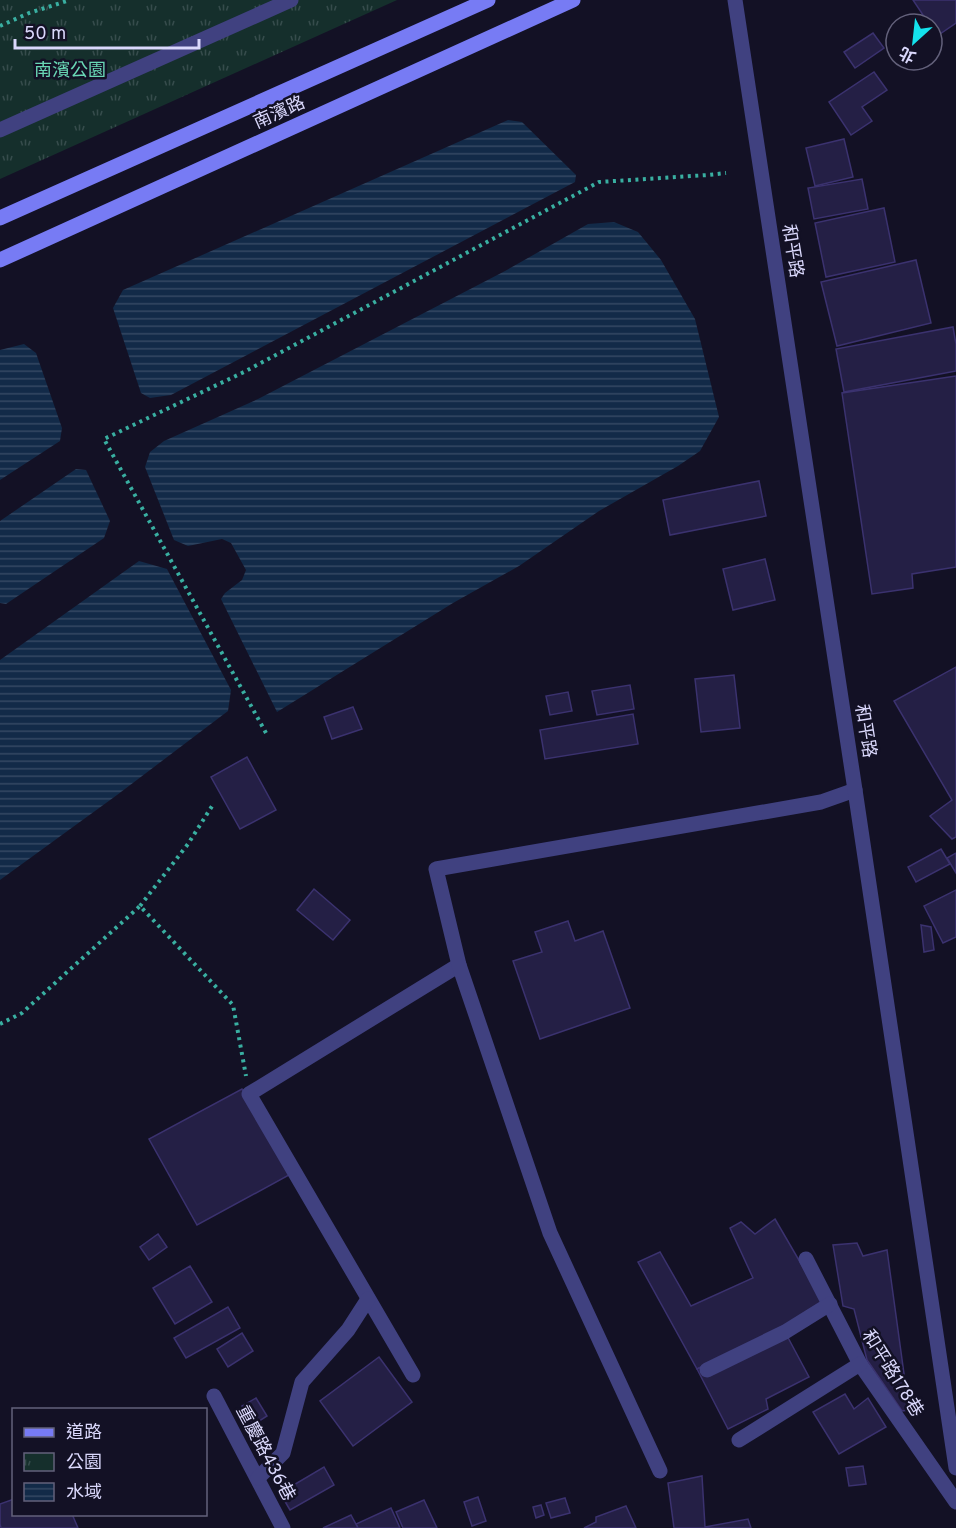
<svg xmlns="http://www.w3.org/2000/svg" width="956" height="1528" viewBox="0 0 956 1528" font-family="Overpass,'Noto Sans TC',sans-serif">
  <style>
    .park { fill: url(#park-tufts) }
    .water { fill: url(#water-rules) }
    .building { fill: #241f45; stroke: #3b326f; stroke-width: 1.5 }
    .lines { fill: none; stroke-linecap: round; stroke-linejoin: round }
    .path { stroke: #39afa1; stroke-width: 4; stroke-dasharray: 3 4.5; stroke-linecap: butt }
    .service { stroke: #404180; stroke-width: 15 }
    .minor { stroke: #404180; stroke-width: 15 }
    .secondary { stroke: #777bf4; stroke-width: 15 }
    .labels { text-anchor: middle; stroke-width: 5; stroke-linejoin: round; paint-order: stroke }
    .park-label { font-size: 18px; fill: #69d7b5; stroke: #131125 }
    .street-label { font-size: 18px; fill: #dad8fc; stroke: #131125 }
  </style>
  <defs>
    <pattern id="park-tufts" width="24" height="20" patternUnits="userSpaceOnUse" patternTransform="scale(1.5)"><rect width="24" height="20" fill="#152f2c"/><path d="M3 7l-1-3M5 7V3M7 7l1-3M15 17l-1-3M17 17v-4M19 17l1-3" fill="none" stroke="#364c4c"/></pattern>
    <pattern id="water-rules" width="6" height="5" patternUnits="userSpaceOnUse" patternTransform="scale(1.5)"><rect width="6" height="5" fill="#122a48"/><path d="M0 2.5h6" fill="none" stroke="#344863"/></pattern>
  </defs>
  <rect width="100%" height="100%" fill="#131125"/>
  <!-- park -->
  <polygon class="park" points="0,0 397,0 0,179"/>
  <!-- water -->
  <g class="water">
    <polygon points="508,120 522,122 576,175 575,182 171,395 150,398 141,393 113,308 123,290"/>
    <polygon points="614,222 638,232 661,260 695,319 719,417 700,451 678,466 599,511 519,566 453,603 277,712 221,599 225,593 242,580 246,570 231,543 222,539 188,546 174,540 145,467 150,452 164,441 258,399 505,271 588,224"/>
    <polygon points="24,344 36,353 62,428 60,441 0,480 0,350"/>
    <polygon points="76,469 86,470 110,521 104,538 6,604 0,603 0,521"/>
    <polygon points="139,561 167,569 231,690 228,711 117,795 0,880 0,660"/>
  </g>
  <!-- building -->
  <g class="building">
    <polygon points="913,0 956,0 956,23 937,36 932,28 932,24 929,24"/>
    <polygon points="873,33 884,48 855,68 844,52"/>
    <polygon points="874,72 887,90 862,107 872,121 851,135 829,102"/>
    <polygon points="844,139 853,177 815,186 806,148"/>
    <polygon points="862,179 868,209 814,219 808,188"/>
    <polygon points="884,208 895,262 826,277 815,223"/>
    <polygon points="916,260 931,323 837,346 821,282"/>
    <polygon points="953,327 956,344 956,371 844,392 836,349"/>
    <polygon points="956,376 956,567 912,574 913,588 872,594 842,393"/>
    <polygon points="759,481 766,516 670,535 663,500"/>
    <polygon points="765,559 775,600 733,610 723,569"/>
    <polygon points="956,667 956,837 952,839 930,816 952,800 894,701"/>
    <polygon points="734,675 740,728 701,732 695,679"/>
    <polygon points="630,685 634,709 597,715 592,691"/>
    <polygon points="568,692 572,711 550,715 546,696"/>
    <polygon points="353,707 362,729 332,739 324,717"/>
    <polygon points="633,714 638,744 545,759 540,730"/>
    <polygon points="247,757 276,810 240,829 211,777"/>
    <polygon points="941,849 950,864 916,882 908,867"/>
    <polygon points="956,853 956,873 947,858"/>
    <polygon points="314,889 350,920 333,940 297,910"/>
    <polygon points="956,890 956,937 943,943 924,906"/>
    <polygon points="568,921 575,941 603,931 630,1008 540,1039 513,961 542,952 535,932"/>
    <polygon points="921,925 931,927 934,950 924,952"/>
    <polygon points="242,1089 289,1175 197,1225 149,1139"/>
    <polygon points="775,1219 825,1305 697,1369 638,1262 660,1252 691,1306 753,1278 730,1228 741,1222 755,1234"/>
    <polygon points="158,1234 167,1247 149,1260 140,1247"/>
    <polygon points="857,1243 863,1256 887,1250 909,1410 902,1411 867,1360 854,1309 843,1306 833,1245"/>
    <polygon points="190,1266 212,1302 175,1324 153,1288"/>
    <polygon points="228,1307 240,1328 186,1358 174,1338"/>
    <polygon points="785,1332 809,1377 766,1399 768,1409 728,1429 697,1369"/>
    <polygon points="242,1333 253,1351 228,1367 217,1349"/>
    <polygon points="379,1357 412,1402 353,1446 320,1401"/>
    <polygon points="845,1394 854,1409 868,1398 886,1427 839,1454 813,1412"/>
    <polygon points="256,1398 267,1416 253,1425 242,1406"/>
    <polygon points="863,1466 866,1484 849,1486 846,1468"/>
    <polygon points="324,1467 334,1485 290,1510 280,1493"/>
    <polygon points="702,1476 705,1527 748,1519 751,1528 674,1528 668,1483"/>
    <polygon points="478,1497 486,1521 472,1526 464,1502"/>
    <polygon points="565,1498 570,1513 551,1518 546,1503"/>
    <polygon points="14,1499 14,1514 72,1514 78,1528 1,1528 0,1524 0,1504"/>
    <polygon points="424,1500 437,1528 403,1528 396,1512"/>
    <polygon points="541,1505 544,1515 536,1518 533,1507"/>
    <polygon points="626,1506 636,1528 584,1528 596,1522 596,1517"/>
    <polygon points="391,1508 400,1528 358,1528 356,1524"/>
    <polygon points="351,1515 358,1528 323,1528"/>
  </g>
  <g class="lines">
    <!-- path -->
    <g class="path">
      <polyline points="0,26 29,13 70,0"/>
      <polyline points="266,733 104,439 244,372 599,182 708,175 726,173"/>
      <polyline points="140,906 188,844 214,803"/>
      <polyline points="0,1024 22,1013 140,906 233,1005 246,1076"/>
    </g>
    <!-- service -->
    <g class="service">
      <polyline points="0,130 291,0"/>
      <polyline points="806,1259 860,1364 956,1502"/>
      <polyline points="707,1370 785,1332 830,1304"/>
      <polyline points="413,1375 249,1094 459,965"/>
      <polyline points="214,1396 283,1528"/>
      <polyline points="739,1440 860,1364"/>
      <polyline points="660,1471 550,1233 459,965 436,869 821,802 855,790"/>
      <polyline points="258,1478 283,1453 302,1382 348,1330 368,1299"/>
    </g>
    <!-- minor -->
    <polyline class="minor" points="735,0 855,790 956,1468"/>
    <!-- secondary -->
    <g class="secondary">
      <polyline points="0,218 488,0"/>
      <polyline points="0,260 573,0"/>
    </g>
  </g>
  <g class="labels">
    <!-- park labels -->
    <g class="park-label">
      <text x="70" y="76">南濱公園</text>
    </g>
    <!-- street labels -->
    <g class="street-label">
      <text transform="translate(279 112) rotate(-24)" y="6">南濱路</text>
      <text transform="translate(793 251) rotate(81)" y="6">和平路</text>
      <text transform="translate(866 731) rotate(81)" y="6">和平路</text>
      <text transform="translate(893 1373) rotate(58)" y="6">和平路178巷</text>
      <text transform="translate(266 1453) rotate(62)" y="6">重慶路436巷</text>
    </g>
  </g>
  <!-- legend -->
  <rect x="12" y="1408" width="195" height="108" fill="#131125" stroke="#63617b" stroke-width="1.5"/>
  <rect x="24" y="1428" width="30" height="9" fill="#777bf4" stroke="#63617b" stroke-width="1.5"/>
  <text x="66" y="1438" font-size="18" fill="#dad8fc">道路</text>
  <rect x="24" y="1453" width="30" height="18" fill="url(#park-tufts)" stroke="#63617b" stroke-width="1.5"/>
  <text x="66" y="1468" font-size="18" fill="#dad8fc">公園</text>
  <rect x="24" y="1483" width="30" height="18" fill="url(#water-rules)" stroke="#63617b" stroke-width="1.5"/>
  <text x="66" y="1498" font-size="18" fill="#dad8fc">水域</text>
  <!-- north arrow -->
  <g transform="translate(914 42) rotate(207)"><circle r="28" fill="#131125" stroke="#63617b" stroke-width="1.5"/>
  <path d="M0-4.5L10 22L0 15L-10 22Z" fill="#14e3ed"/>
  <text y="-9" font-size="16" font-weight="bold" text-anchor="middle" fill="#dad8fc">北</text>
  </g>
  <!-- scale -->
  <path d="M15 39v9h184v-9" fill="none" stroke="#dad8fc" stroke-width="3"/>
  <text x="24" y="39" font-size="18" fill="#dad8fc" stroke="#131125" stroke-width="4.5" paint-order="stroke">50 m</text>
</svg>
